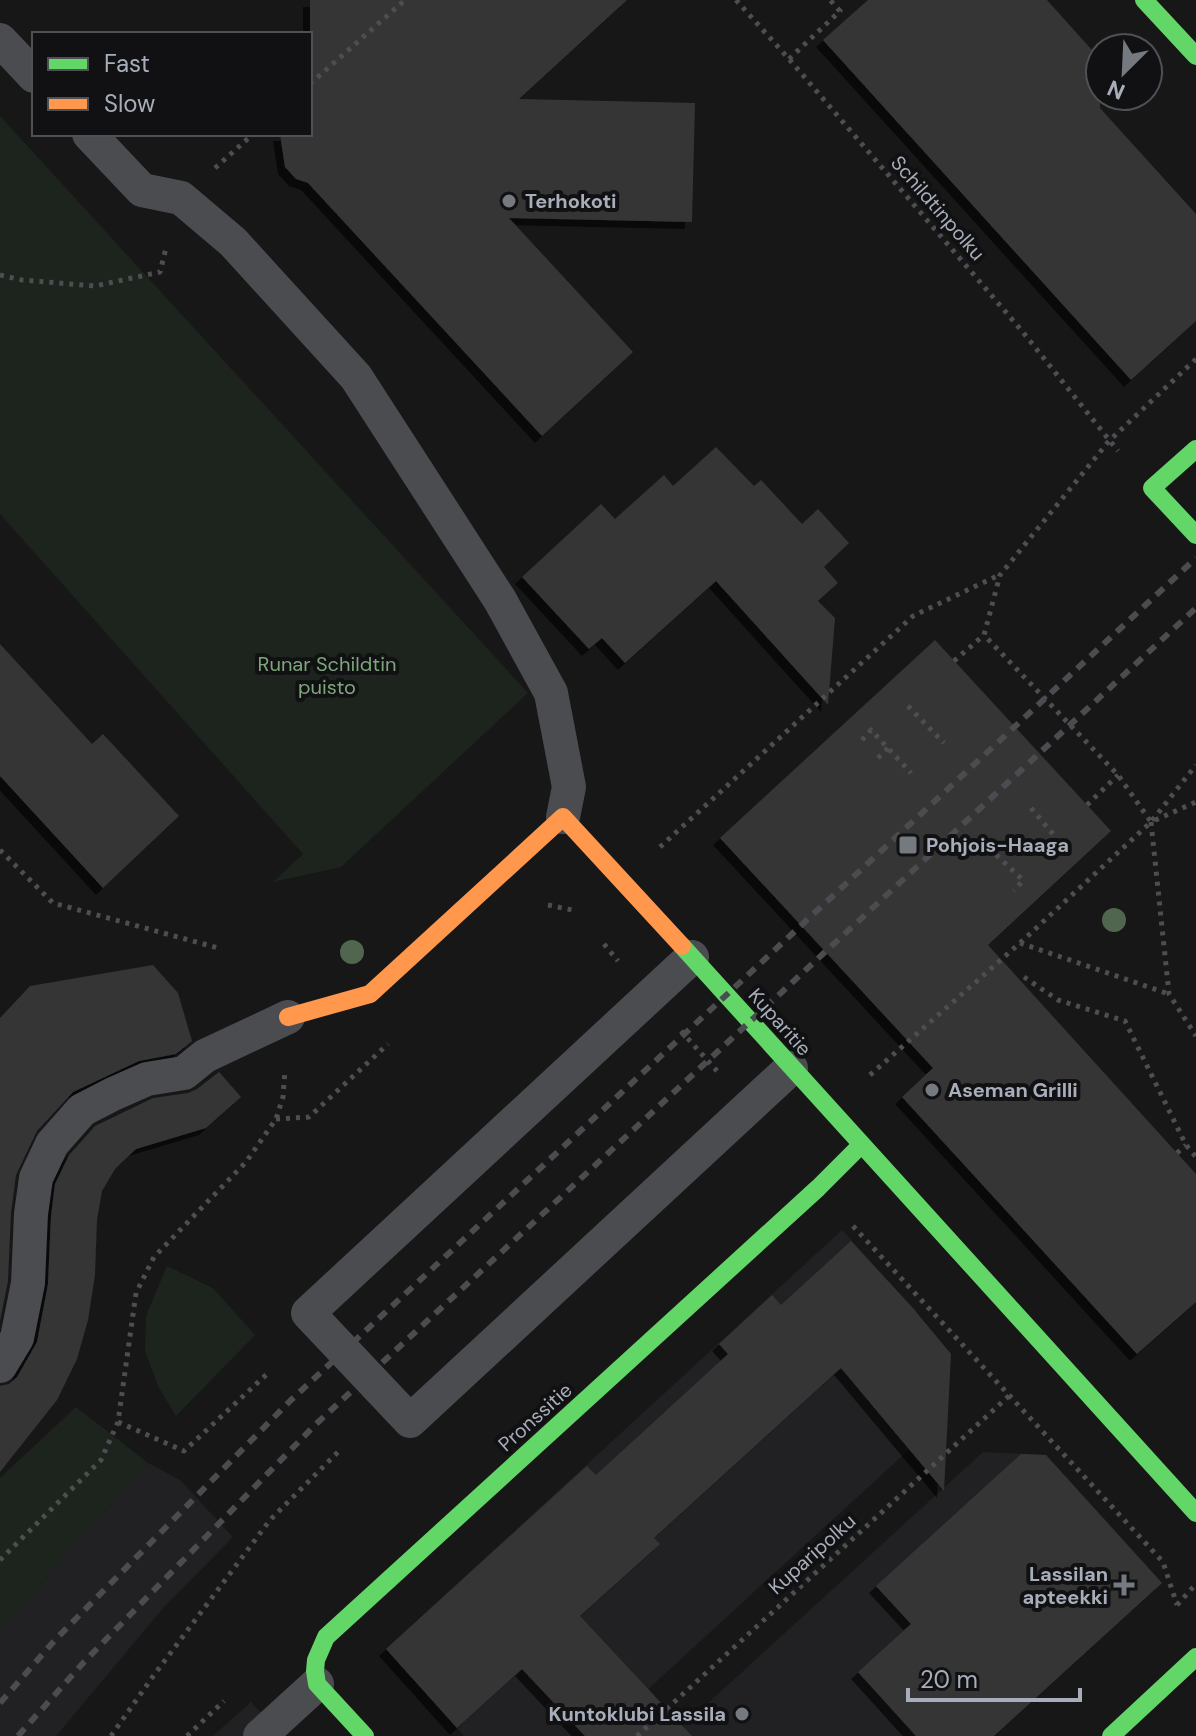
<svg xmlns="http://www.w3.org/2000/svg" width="1196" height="1736" viewBox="0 0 1196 1736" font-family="'DM Sans',sans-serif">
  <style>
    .built { fill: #212123 }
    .green { fill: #1c241d }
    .building { fill: #353536; filter: url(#shadow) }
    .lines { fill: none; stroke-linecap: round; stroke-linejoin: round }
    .path { stroke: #4d4e51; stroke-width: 5; stroke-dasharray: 4 6; stroke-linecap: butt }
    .lane { stroke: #4a4c50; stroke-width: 34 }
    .fast { stroke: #63d668; stroke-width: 18 }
    .slow { stroke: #ff974d; stroke-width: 18 }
    .rail { stroke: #4a4c4f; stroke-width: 6; stroke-dasharray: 10 8; stroke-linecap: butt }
    .tree { fill: #50664f }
    .poi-dot { fill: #757980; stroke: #111113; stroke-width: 3 }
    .labels { text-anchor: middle; stroke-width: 8; stroke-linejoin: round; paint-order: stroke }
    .poi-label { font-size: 20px; font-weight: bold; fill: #a7aeb9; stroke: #111113; text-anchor: start }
    .street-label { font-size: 20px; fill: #a7aeb9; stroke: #111113 }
    .park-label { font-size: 20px; fill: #7ea67c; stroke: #111113 }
  </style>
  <defs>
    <filter id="shadow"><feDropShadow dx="-7" dy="7" stdDeviation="0" flood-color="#0009"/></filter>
  </defs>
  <rect width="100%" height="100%" fill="#171717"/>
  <!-- built -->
  <g class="built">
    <polygon points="842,1230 910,1305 948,1414 597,1736 464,1736 386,1649"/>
    <polygon points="983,1452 1046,1455 1162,1583 994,1736 672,1736"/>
    <polygon points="148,1463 180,1480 233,1537 164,1607 56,1736 0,1736 0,1629"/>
    <polygon points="251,1702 283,1736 213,1736"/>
  </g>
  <!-- green -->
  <g class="green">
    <polygon points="0,116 528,693 341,867 273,882 303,854 0,514"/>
    <polygon points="167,1266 213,1288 255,1335 176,1416 158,1386 145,1351 146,1316"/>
    <polygon points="76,1407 148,1463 0,1629 0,1478"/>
  </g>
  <!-- building -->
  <g class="building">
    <polygon points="310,0 627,0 519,99 695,103 692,222 509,218 633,352 542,436 308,183 296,179 285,167 280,134 310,134"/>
    <polygon points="868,0 1047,0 1100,59 1100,108 1196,214 1196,321 1131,380 823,40"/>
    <polygon points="716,447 754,486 761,480 802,524 818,509 849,543 824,567 838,583 818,601 835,618 828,705 716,581 625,663 602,638 589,649 522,577 601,504 615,519 664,475 673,486"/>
    <polygon points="935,640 1111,831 988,945 1196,1174 1196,1302 1137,1354 902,1097 933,1068 720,838"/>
    <polygon points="0,644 92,744 103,734 179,816 103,888 0,776"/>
    <polygon points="153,965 178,993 192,1041 176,1054 139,1061 73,1092 37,1131 16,1175 11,1213 8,1281 0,1321 0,1018 30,986"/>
    <polygon points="219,1072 241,1097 206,1128 136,1149 115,1169 102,1191 97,1220 95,1275 88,1320 77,1359 57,1400 0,1472 0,1386 9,1384 17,1377 37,1342 48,1284 51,1216 55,1184 69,1155 95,1126 153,1098 188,1093 197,1089"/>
    <polygon points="851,1241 912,1307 951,1354 944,1491 841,1368 654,1538 660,1544 580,1616 692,1736 585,1736 522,1669 457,1728 386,1649 587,1466 596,1475 728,1354 719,1344 772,1295 781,1305"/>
    <polygon points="1021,1454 1046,1455 1162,1583 994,1736 916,1736 858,1672 911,1624 876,1586"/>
  </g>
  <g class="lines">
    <!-- path -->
    <g class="path">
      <polyline points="736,0 789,59 1022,331 1118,451"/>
      <polyline points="789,59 840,11 830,0"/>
      <polyline points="310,84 405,0"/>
      <polyline points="215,168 253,134"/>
      <polyline points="0,275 22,280 95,286 160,272 166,248"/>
      <polyline points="1196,359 1109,441 1000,575 984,635 1118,775 1151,822 1196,802"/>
      <polyline points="954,661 984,635"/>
      <polyline points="908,706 944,743"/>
      <polyline points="862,740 871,730 911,773"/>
      <polyline points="878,758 888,748"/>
      <polyline points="1087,805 1118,775"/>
      <polyline points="1031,808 1053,834"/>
      <polyline points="1151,822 1169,994 1196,1036"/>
      <polyline points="660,847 913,616 999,575"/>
      <polyline points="989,848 1023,880 1014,891"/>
      <polyline points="0,850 53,903 222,949"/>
      <polyline points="548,905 572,910 576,913"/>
      <polyline points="1020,943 1169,994"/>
      <polyline points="604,944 618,961"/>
      <polyline points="1024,977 1058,1000 1125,1021 1186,1145 1196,1157"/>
      <polyline points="681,1031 717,1071"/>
      <polyline points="870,1075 1020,943 1151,822 1196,765"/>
      <polyline points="276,1119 309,1117 388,1044"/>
      <polyline points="1177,1153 1186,1145"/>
      <polyline points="853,1226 1163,1562 1177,1605"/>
      <polyline points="118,1422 184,1451 267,1374"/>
      <polyline points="0,1560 101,1460 118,1422 136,1293 154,1257 246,1162 276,1119 283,1097 285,1070"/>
      <polyline points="1177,1605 1196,1584"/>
      <polyline points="111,1736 154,1675 270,1520 338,1452"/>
      <polyline points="187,1736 224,1701"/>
      <polyline points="637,1736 1011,1394"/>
    </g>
    <!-- lane -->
    <g class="lane">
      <polyline points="0,40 34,76"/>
      <polyline points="89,134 142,190 181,198 233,242 356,377 500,600 551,693 569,787 563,817"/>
      <polyline points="692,957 308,1313 410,1421 791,1068"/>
      <polyline points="0,1366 17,1338 28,1283 31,1214 36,1178 52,1144 82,1110 113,1094 147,1079 184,1073 205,1056 288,1017"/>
      <polyline points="260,1736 317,1684"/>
    </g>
    <!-- fast -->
    <g class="fast">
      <polyline points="1144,0 1196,56"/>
      <polyline points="1196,449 1152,488 1196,535"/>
      <polyline points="682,946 1196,1513"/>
      <polyline points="365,1736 317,1684 315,1671 316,1660 326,1637 818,1188 861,1145"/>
      <polyline points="1111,1736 1196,1657"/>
    </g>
    <!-- slow -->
    <polyline class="slow" points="288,1017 370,994 563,817 682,946"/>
    <!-- rail -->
    <g class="rail">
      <polyline points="0,1703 55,1640 290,1401 1196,558"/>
      <polyline points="18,1736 84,1662 315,1425 1196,608"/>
    </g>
  </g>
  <!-- trees -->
  <g class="tree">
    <circle cx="1114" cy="920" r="12"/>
    <circle cx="352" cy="952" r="12"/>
  </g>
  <!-- markers -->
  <g class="poi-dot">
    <circle cx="509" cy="201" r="8"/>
    <rect x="898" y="835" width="20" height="20" rx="4"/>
    <circle cx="932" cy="1090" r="8"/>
    <path d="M1120 1573h8v8h8v8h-8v8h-8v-8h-8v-8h8z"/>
    <circle cx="742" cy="1714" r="8"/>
  </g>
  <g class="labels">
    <!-- poi labels -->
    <g class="poi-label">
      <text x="525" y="208">Terhokoti</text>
      <text x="926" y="852">Pohjois-Haaga</text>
      <text x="948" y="1097">Aseman Grilli</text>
      <text x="1108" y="1581" text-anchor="end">Lassilan<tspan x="1108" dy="23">apteekki</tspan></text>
      <text x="726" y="1721" text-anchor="end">Kuntoklubi Lassila</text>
    </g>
    <!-- street labels -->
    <g class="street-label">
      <text transform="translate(938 208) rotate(49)" y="7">Schildtinpolku</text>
      <text transform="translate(780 1022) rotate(48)" y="7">Kuparitie</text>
      <text transform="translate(535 1417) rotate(-42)" y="7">Pronssitie</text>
      <text transform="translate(812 1554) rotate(-42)" y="7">Kuparipolku</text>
    </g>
    <!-- park labels -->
    <g class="park-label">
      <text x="327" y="671">Runar Schildtin<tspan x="327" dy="23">puisto</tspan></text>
    </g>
  </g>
  <!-- legend -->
  <rect x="32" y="32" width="280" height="104" fill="#111113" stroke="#4d5055" stroke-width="2"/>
  <rect x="48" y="58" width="40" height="12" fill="#63d668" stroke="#4d5055" stroke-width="2"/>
  <text x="104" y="72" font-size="24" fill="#a7aeb9">Fast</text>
  <rect x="48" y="98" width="40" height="12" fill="#ff974d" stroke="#4d5055" stroke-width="2"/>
  <text x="104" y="112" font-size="24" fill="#a7aeb9">Slow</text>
  <!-- north arrow -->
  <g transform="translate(1124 72) rotate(204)"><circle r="38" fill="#111113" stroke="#4d5055" stroke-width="2"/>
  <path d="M0-6L14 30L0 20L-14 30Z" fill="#757980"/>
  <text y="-12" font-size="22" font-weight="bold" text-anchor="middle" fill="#a7aeb9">N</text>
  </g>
  <!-- scale -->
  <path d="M908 1688v12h172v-12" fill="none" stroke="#a7aeb9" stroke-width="4"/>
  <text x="920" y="1688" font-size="24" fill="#a7aeb9" stroke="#111113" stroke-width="6" paint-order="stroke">20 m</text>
</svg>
